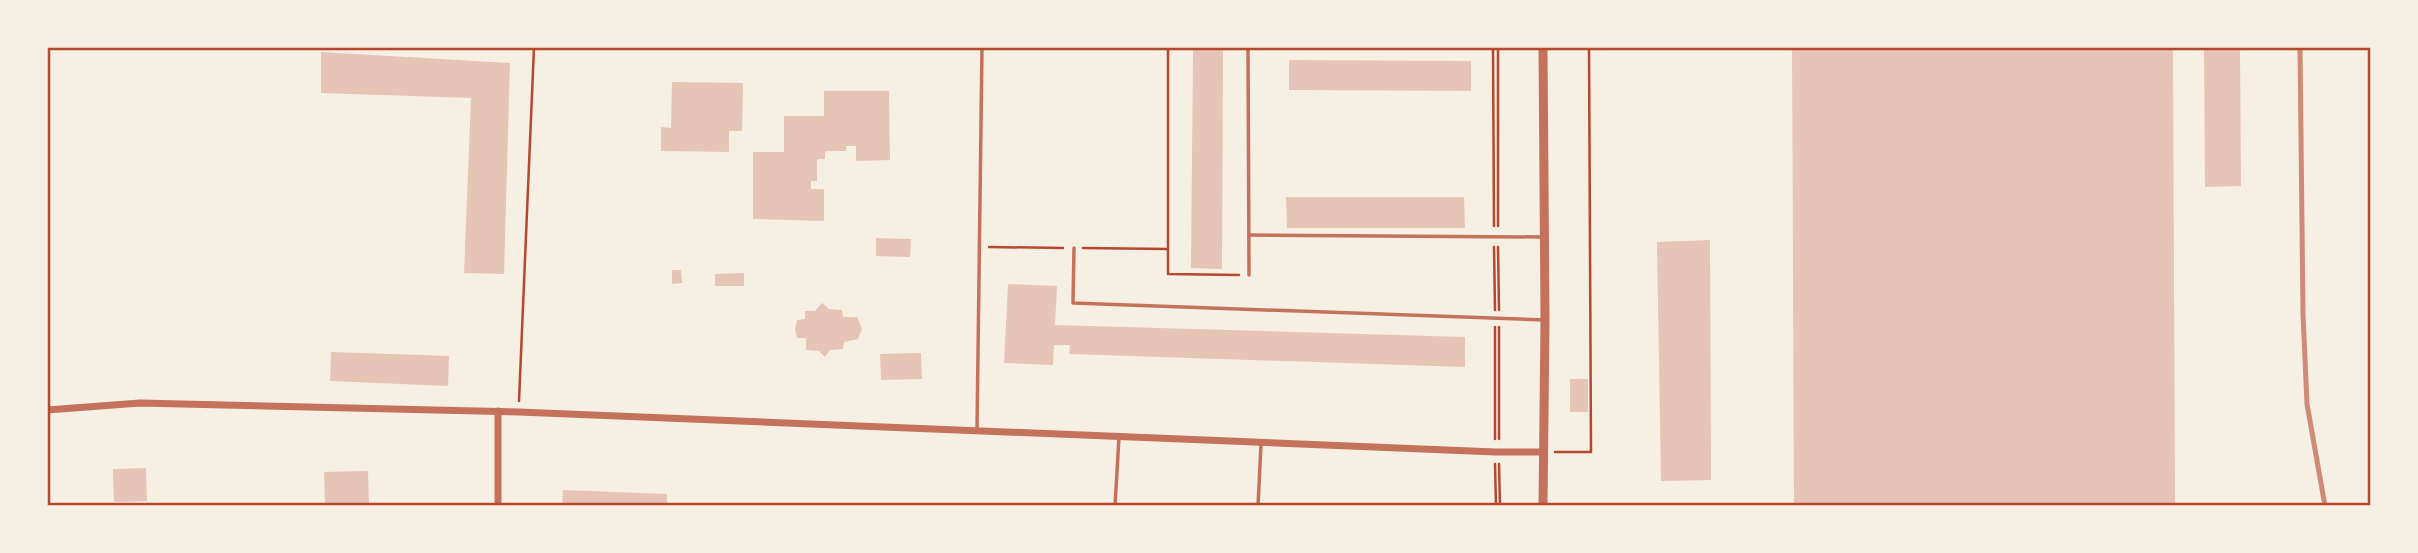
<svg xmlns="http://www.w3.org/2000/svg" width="2418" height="553" viewBox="0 0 2418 553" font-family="Spectral,serif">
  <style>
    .building { fill: #e6c5b7 }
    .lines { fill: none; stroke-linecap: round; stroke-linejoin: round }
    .path { stroke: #b5482f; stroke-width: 2.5 }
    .service { stroke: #c5725c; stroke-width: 3.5 }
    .minor { stroke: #c5725c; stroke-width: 7 }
    .tertiary { stroke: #c5725c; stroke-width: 9 }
    .rail { stroke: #cf8b77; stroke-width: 5 }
    .neatline { fill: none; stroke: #b5482f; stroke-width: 2.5 }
  </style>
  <rect width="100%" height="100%" fill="#f6efe4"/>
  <!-- building -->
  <g class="building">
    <polygon points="1193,47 1223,47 1222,269 1191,268"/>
    <polygon points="1792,47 2173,47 2175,506 1794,506"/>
    <polygon points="2204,47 2240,47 2241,186 2205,187"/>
    <polygon points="321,52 510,63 504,274 464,273 471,98 321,93"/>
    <polygon points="1289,60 1471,61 1471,91 1289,90"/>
    <polygon points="672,82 743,83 742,131 729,131 729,152 661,151 661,127 671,128"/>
    <polygon points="824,91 889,91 890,160 856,161 856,146 846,146 846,151 825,151 825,159 817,159 817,181 811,181 811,189 824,189 824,221 753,219 753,152 784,152 784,116 824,116"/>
    <polygon points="1286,197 1464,197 1465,228 1287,228"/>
    <polygon points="876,238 911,239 910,257 876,256"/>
    <polygon points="1710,240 1711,480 1661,481 1657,242"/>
    <polygon points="672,270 681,270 682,283 672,284"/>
    <polygon points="744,273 744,286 715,286 715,274"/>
    <polygon points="1008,284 1057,286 1055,325 1465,337 1465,367 1069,354 1070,345 1054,345 1053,365 1004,363"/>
    <polygon points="822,303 829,309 842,310 843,317 857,317 862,329 858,339 844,342 843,349 830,350 825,357 819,351 806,350 806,338 797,338 795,330 797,320 805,319 805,311 815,311"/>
    <polygon points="331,352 449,356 448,386 330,381"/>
    <polygon points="921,353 922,379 881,380 880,354"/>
    <rect x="1570" y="379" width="18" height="33"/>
    <polygon points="146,468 147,501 114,502 113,469"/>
    <polygon points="368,471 369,506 325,506 324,472"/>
    <polygon points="563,490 667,494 667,506 562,506"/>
  </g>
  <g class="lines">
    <!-- path -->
    <g class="path">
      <polyline points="1168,47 1168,274 1239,275"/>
      <polyline points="1493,47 1494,226"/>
      <polyline points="1498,47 1498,226"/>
      <polyline points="989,247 1063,248"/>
      <polyline points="1494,247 1495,310"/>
      <polyline points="1498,247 1499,310"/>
      <polyline points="1083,248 1168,249"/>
      <polyline points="1495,327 1495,439"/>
      <polyline points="1499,327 1499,439"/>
      <polyline points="519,401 534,47"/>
      <polyline points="1555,452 1591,452 1589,47"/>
      <polyline points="1495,464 1496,506"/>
      <polyline points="1499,464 1500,506"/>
    </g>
    <!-- service -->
    <g class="service">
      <polyline points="1248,47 1249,275"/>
      <polyline points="1249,235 1544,237"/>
      <polyline points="1074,248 1073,303 1544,320"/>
      <polyline points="977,430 982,47"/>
      <polyline points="1115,506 1119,437"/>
      <polyline points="1258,506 1261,444"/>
    </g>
    <!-- minor -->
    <g class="minor">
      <polyline points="47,410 140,403 519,412 1495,452 1543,452"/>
      <polyline points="498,506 498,411"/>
    </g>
    <!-- tertiary -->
    <polyline class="tertiary" points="1543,47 1545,320 1543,506"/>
    <!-- rail -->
    <polyline class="rail" points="2300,47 2303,314 2307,404 2325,506"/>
  </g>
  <!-- border -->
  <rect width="2418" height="553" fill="none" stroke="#f6efe4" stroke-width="98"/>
  <rect x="49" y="49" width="2320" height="455" class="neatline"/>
</svg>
